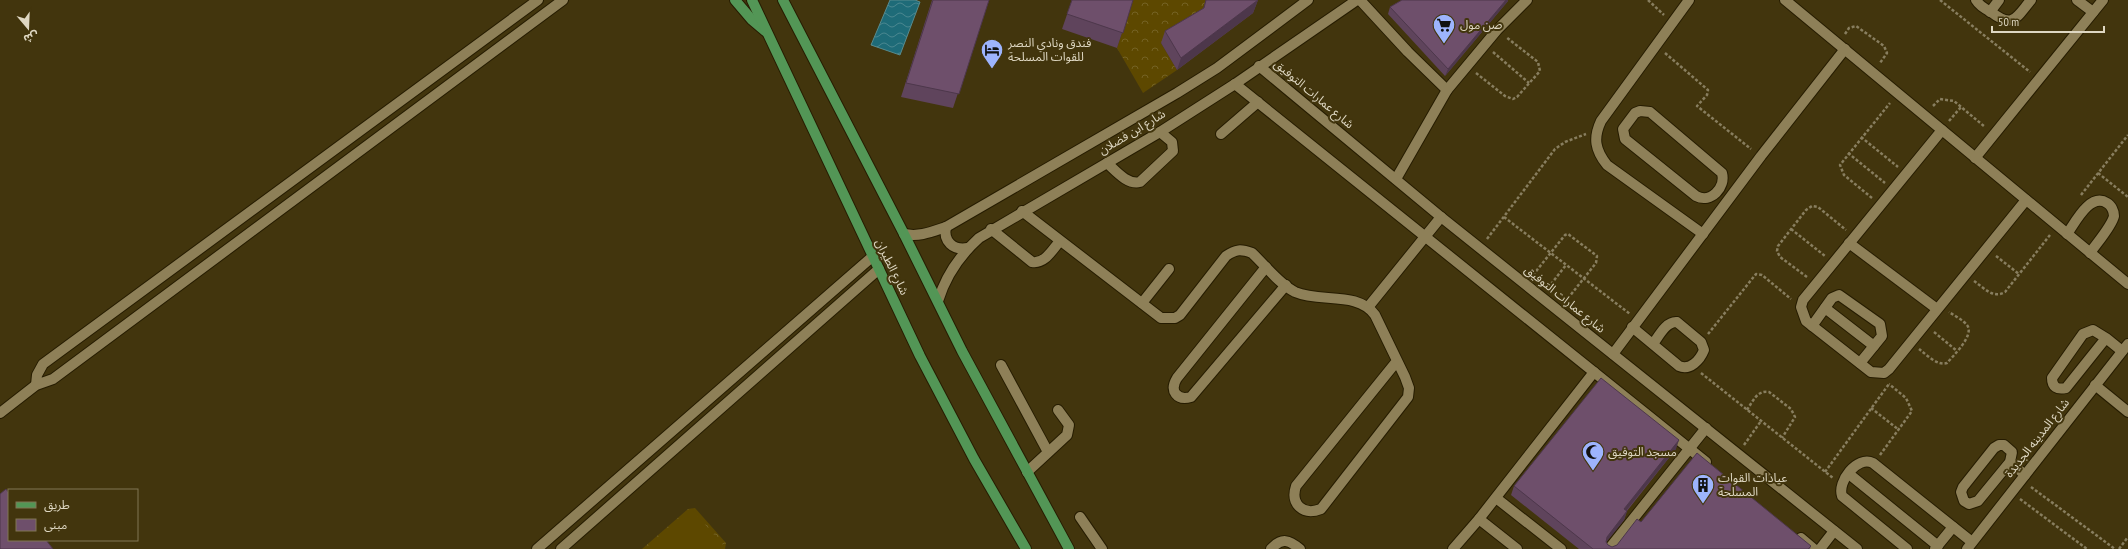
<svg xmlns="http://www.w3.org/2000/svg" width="2128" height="549" viewBox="0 0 2128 549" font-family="'PT Sans Narrow','Noto Sans Arabic',sans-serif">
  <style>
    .forest { fill: url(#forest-crowns) }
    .pitch { fill: #5d4800 }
    .water { fill: url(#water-waves); stroke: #588b8e }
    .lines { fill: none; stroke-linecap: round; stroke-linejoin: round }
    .minor-casing { stroke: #261c01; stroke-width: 12 }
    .major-casing { stroke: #261c01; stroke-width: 12 }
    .path { stroke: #887e5f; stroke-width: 2.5; stroke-dasharray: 3 2; stroke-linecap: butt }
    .minor { stroke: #8e8058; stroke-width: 10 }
    .major { stroke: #539656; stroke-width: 10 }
    .wall { fill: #5f445c }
    .shaded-wall { fill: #4d374b }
    .building { fill: #6e4f6b; stroke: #4d374b }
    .labels { text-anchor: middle; stroke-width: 4; stroke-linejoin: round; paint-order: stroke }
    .poi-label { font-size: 12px; fill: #ded7c2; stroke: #42350d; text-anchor: start }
    .street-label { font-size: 12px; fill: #ded7c2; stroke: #42350d }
  </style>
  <defs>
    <pattern id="forest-crowns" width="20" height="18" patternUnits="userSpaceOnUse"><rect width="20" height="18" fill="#5d4800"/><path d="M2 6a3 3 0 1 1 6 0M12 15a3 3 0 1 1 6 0" fill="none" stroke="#746224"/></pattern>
    <pattern id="water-waves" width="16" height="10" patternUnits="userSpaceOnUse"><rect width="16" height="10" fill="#1e6b78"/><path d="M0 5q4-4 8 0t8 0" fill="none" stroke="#49868f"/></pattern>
  </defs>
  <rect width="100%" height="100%" fill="#42350d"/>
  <!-- forest -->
  <g class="forest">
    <polygon points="1133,0 1206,0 1199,21 1161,43 1177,70 1143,93 1117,48"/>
    <polygon points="695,508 726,543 725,549 642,549 688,509"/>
  </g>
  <!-- pitch -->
  <polygon class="pitch" points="693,511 724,546 721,549 650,549"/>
  <!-- water -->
  <polygon class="water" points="890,0 915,0 920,2 900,55 871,45"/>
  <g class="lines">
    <!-- minor casing -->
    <g class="minor-casing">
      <g id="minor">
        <polyline points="1360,0 1408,52 1447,90"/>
        <path d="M1689 0 1601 121C1593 138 1595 150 1607 165L1703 234"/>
        <polyline points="1785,0 2128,284"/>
        <path d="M1976 0C1979 5 1985 9 1991 12 2013 29 2016 18 2031 0"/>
        <polyline points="2077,0 2093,12"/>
        <polyline points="1990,12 1999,0"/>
        <polyline points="1259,66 1441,217 1857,549"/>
        <polyline points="1235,84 1706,462"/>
        <path d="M1640 111 1650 112 1722 173C1726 187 1711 204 1696 196L1625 139 1623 129 1635 113Z"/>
        <polyline points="1942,130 1803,300 1801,307 1806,321 1871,372 1884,373 1889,369 2026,200"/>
        <polyline points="1221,134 1258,102"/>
        <polyline points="1975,158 2103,0"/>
        <path d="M1107 163C1116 171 1127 185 1140 182L1173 151 1172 142 1160 132"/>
        <polyline points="1396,179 1447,90 1497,30 1527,0"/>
        <path d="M1022 211 1161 318H1175L1180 315 1226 256C1236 249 1241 249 1252 253 1265 265 1279 284 1295 292 1320 303 1358 291 1375 315L1405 377 1409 388 1408 397 1321 509C1303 516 1290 504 1296 486L1397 361"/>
        <path d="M946 227C943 241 953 251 968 248"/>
        <path d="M991 229 1032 262C1045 264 1052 250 1060 241"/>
        <path d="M904 234C920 237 931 232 946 227L1177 93 1217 68 1308 0"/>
        <path d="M2067 234C2075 223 2090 192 2107 203 2111 205 2114 211 2114 216 2112 226 2096 244 2090 253"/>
        <polyline points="1849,243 1937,309"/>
        <path d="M1266 267 1177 378C1169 391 1177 401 1191 397L1286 285"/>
        <path d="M938 301C946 275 959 256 979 238L1160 132 1235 84 1357 0"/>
        <polyline points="1142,303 1169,269"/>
        <polyline points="1369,306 1441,217"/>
        <polyline points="1825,308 1874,346"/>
        <polyline points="1812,326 1832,298 1839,295 1880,324 1882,336 1860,363"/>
        <path d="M1632 327 1679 366C1690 371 1700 360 1704 350L1701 342 1677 322C1666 321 1659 336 1653 344"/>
        <path d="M2106 338 2093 330 2083 334 2052 378C2052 387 2057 390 2066 388L2106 338 2122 351"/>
        <polyline points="1613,354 1761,156 1845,49"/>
        <polyline points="1001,365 1048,452"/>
        <polyline points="36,385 37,375 43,364 538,0"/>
        <polyline points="2095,385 2128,412"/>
        <polyline points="0,413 36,385 53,379 563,0"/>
        <polygon points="1999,445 2004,445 2012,452 2010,462 1978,501 1969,504 1964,501 1961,492 1963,487 1994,448"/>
        <polyline points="2010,462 2025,475"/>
        <polyline points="1027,472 1067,435 1069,425 1058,410"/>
        <polyline points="1849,474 1938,546"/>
        <polyline points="1496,498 1561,549"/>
        <polyline points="1080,517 1102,549"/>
        <polyline points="1479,519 1517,549"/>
        <polyline points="1801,538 1814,549"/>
        <polyline points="537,549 872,257"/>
        <polyline points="561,549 879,269"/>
        <path d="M1271 549C1282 537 1289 540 1300 549"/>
        <polyline points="1453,549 1479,519 1594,372"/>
        <polyline points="1609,549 1706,428"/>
        <polyline points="1820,549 1834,531"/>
        <path d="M1907 549 1842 496C1837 482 1857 455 1873 463L1972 542"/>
        <polyline points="1935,549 1953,527"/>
        <polyline points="1967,549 2128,344"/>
      </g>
    </g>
    <!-- major casing -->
    <g class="major-casing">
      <g id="major">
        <polyline points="735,0 752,20 765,31"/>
        <polyline points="752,0 920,356 974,459 1026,549"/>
        <polyline points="783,0 904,234 962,351 1069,549"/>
      </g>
    </g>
    <!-- path -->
    <g class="path">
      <polyline points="1648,0 1664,15"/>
      <polyline points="1940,0 2030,72"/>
      <polyline points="1845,34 1849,28 1856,26 1884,46 1887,53 1880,63"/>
      <polyline points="1493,52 1529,83"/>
      <polyline points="1665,53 1708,90 1707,95 1697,106 1751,149"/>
      <polyline points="1476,73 1505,96 1513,99 1517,97 1540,71 1538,62 1506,37"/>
      <polyline points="1933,106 1940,99 1954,101 1985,127"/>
      <polyline points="1949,121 1961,107"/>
      <polyline points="1861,137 1898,167"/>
      <polyline points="1848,153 1885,183"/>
      <polyline points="2098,173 2128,197"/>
      <polyline points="2081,195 2128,135"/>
      <polyline points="1872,198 1844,175 1840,165 1890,103"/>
      <polyline points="1504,217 1630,314"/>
      <polyline points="1791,229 1825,256"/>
      <polyline points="1487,239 1555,149 1565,142 1586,134"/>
      <polyline points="1996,256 2019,274"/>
      <polyline points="1533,275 1565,235 1568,234 1597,256 1596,263 1565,302"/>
      <polyline points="1807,277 1780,257 1777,251 1778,246 1806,210 1812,206 1818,207 1846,230"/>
      <path d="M1974 281C1984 288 1993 299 2005 292L2050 235"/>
      <polyline points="1548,288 1566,265"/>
      <polyline points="1934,332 1957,351"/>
      <polyline points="1708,334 1756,274 1762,275 1791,299"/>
      <path d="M1919 349C1927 355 1937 366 1947 363 1953 356 1975 335 1967 325 1963 320 1955 316 1949 312"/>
      <polyline points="1701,373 1833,478"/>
      <polyline points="1871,408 1899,430"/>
      <path d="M1747 410C1753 401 1757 390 1769 392L1791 409 1795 417 1782 438"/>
      <polyline points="1744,445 1761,421"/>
      <polyline points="1880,455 1912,411 1906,398 1889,384"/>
      <polyline points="1825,472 1889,384"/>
      <polyline points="2031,487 2115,549"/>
      <polyline points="2020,499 2087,549"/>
      <polyline points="2119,549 2128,537"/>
    </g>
    <!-- minor -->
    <use href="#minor" class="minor"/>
    <!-- major -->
    <use href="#major" class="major"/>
  </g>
  <!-- wall -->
  <g class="wall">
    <polygon points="932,0 989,0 953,108 901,97"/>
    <polygon points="1072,0 1133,0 1117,48 1062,29"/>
    <polygon points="1206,0 1258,0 1253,13 1177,70 1161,43 1165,31 1203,9"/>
    <polygon points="1402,0 1508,0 1508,1 1445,76 1388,14 1390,7"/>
    <polygon points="1676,449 1627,511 1624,520 1606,542 1608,545 1612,547 1617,545 1641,522 1811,546 1810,549 1579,549 1511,495 1514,486"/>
  </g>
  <!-- shaded-wall -->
  <g class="shaded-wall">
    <polygon points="1258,0 1253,13 1177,70 1181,58"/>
    <polygon points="1506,0 1508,0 1508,1 1445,76 1448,69"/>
    <polygon points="1679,440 1676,449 1621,517 1624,509"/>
    <polygon points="1627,511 1624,520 1604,545 1607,537"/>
  </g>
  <!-- building -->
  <g class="building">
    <polygon points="933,0 989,0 959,94 906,83"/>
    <polygon points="1072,0 1133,0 1123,33 1067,14"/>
    <polygon points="1206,0 1258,0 1181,58 1165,31 1204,8"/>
    <polygon points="1402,0 1506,0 1448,69 1390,7"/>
    <polygon points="1601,378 1679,440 1624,509 1627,511 1607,537 1606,542 1608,545 1612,547 1617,545 1637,519 1641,522 1697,453 1811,546 1808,549 1593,549 1514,486"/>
    <polygon points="6,489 9,493 9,540 46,540 53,549 0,549 0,494"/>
  </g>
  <!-- icons -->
  <defs>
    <g id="supermarket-pin" transform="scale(1.15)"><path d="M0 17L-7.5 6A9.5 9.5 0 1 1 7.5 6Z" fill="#9db4fd" stroke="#42350d"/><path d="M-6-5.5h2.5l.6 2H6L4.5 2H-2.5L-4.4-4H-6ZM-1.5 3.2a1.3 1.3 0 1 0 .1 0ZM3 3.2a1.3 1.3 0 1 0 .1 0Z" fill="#111"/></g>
    <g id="hotel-pin" transform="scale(1.15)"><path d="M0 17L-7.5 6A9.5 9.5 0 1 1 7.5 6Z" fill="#9db4fd" stroke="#42350d"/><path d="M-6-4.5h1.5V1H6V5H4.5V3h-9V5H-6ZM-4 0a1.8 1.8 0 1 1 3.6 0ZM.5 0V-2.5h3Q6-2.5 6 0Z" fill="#111"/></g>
    <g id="mosque-pin" transform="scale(1.15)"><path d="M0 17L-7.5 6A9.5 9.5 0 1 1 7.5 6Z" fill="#9db4fd" stroke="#42350d"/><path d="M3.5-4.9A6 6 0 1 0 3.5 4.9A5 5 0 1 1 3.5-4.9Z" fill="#111"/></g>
    <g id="building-pin" transform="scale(1.15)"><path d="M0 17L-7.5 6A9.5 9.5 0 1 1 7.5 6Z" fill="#9db4fd" stroke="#42350d"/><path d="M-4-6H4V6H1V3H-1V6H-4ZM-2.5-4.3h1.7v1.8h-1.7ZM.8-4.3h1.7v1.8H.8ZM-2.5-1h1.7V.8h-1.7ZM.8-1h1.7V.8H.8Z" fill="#111"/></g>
  </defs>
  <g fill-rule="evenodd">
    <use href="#supermarket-pin" x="1444" y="25"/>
    <use href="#hotel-pin" x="992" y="50"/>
    <use href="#mosque-pin" x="1593" y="452"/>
    <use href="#building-pin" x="1703" y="485"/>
  </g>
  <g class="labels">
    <!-- poi labels -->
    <g class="poi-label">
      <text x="1460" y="29">صن مول</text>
      <text x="1008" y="47">فندق ونادي النصر<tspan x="1008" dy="14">للقوات المسلحة</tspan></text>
      <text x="1608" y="456">مسجد التوفيق</text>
      <text x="1718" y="482">عيادات القوات<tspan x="1718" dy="14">المسلحة</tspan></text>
    </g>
    <!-- street labels -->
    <g class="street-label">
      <text transform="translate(1314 94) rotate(40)" y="4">شارع عمارات التوفيق</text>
      <text transform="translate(1132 132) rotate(-31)" y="4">شارع ابن فضلان</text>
      <text transform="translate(892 267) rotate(64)" y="4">شارع الطيران</text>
      <text transform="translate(1565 299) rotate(39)" y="4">شارع عمارات التوفيق</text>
      <text transform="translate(2037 438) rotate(-52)" y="4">شارع المدينه الجديدة</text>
    </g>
  </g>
  <!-- legend -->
  <rect x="8" y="489" width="130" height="52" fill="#42350d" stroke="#807655"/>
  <rect x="16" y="502" width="20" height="6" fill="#539656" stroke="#807655"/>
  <text x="44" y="509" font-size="12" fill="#ded7c2">طريق</text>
  <rect x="16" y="519" width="20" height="12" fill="#6e4f6b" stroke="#807655"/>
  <text x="44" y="529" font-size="12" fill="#ded7c2">مبنى</text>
  <!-- north arrow -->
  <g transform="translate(28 28) rotate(161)" stroke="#42350d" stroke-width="3" paint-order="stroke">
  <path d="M0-3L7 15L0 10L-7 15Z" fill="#ded7c2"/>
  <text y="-6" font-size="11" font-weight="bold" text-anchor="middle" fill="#ded7c2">ش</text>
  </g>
  <!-- scale -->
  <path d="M1992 26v6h112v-6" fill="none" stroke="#ded7c2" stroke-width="2"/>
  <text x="1998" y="26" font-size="12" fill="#ded7c2" stroke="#42350d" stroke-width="3" paint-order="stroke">50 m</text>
</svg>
